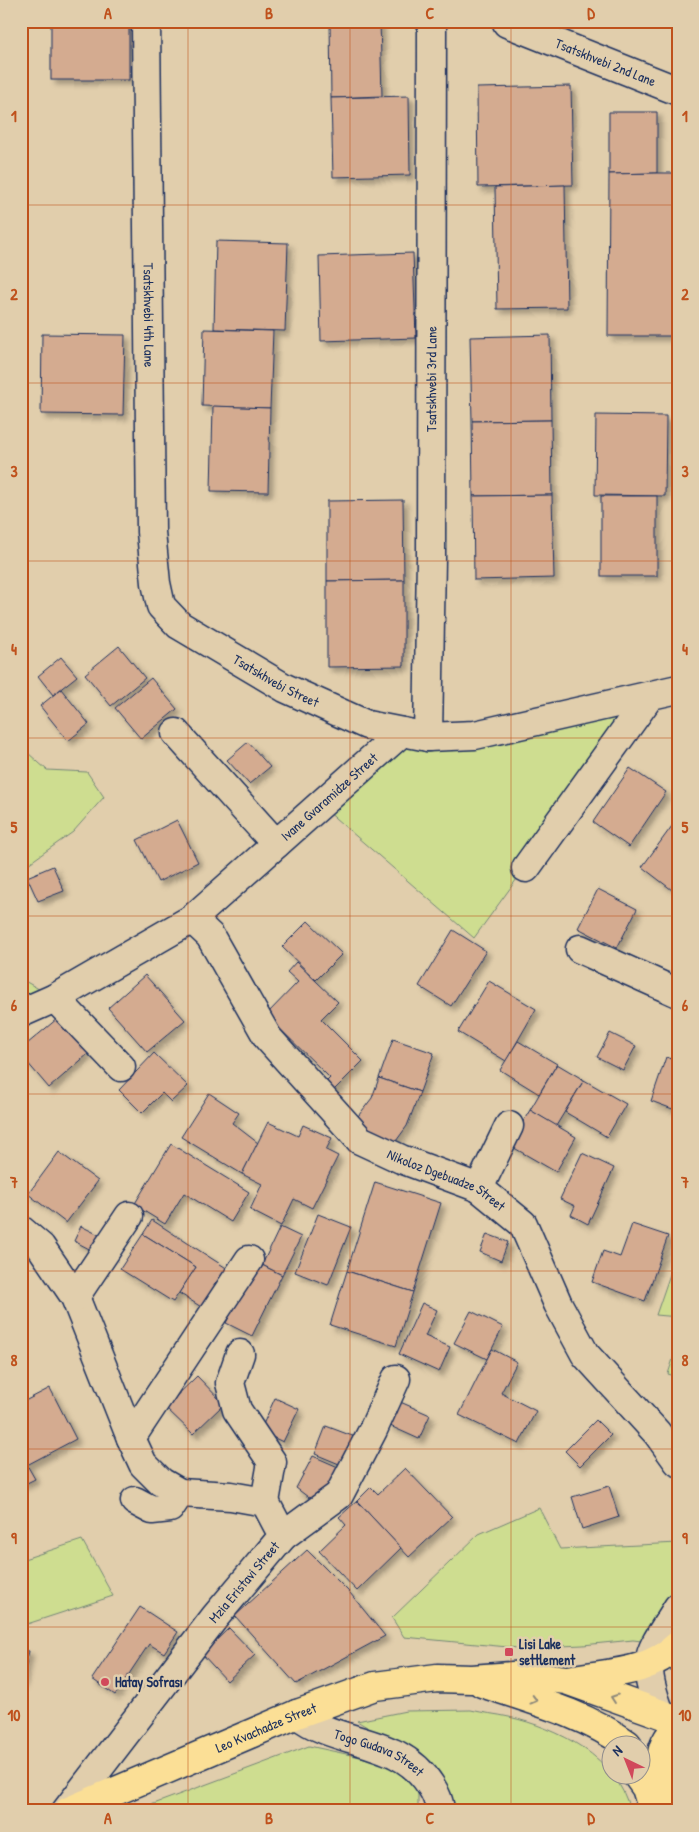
<svg xmlns="http://www.w3.org/2000/svg" width="699" height="1832" viewBox="0 0 699 1832" font-family="'Patrick Hand',sans-serif">
  <style>
    .green { fill: #cedd90; stroke: #748677 }
    .building { fill: #d4ab90; stroke: #1b2f5e; filter: url(#shadow) }
    .lines { fill: none; stroke-linecap: round; stroke-linejoin: round }
    .minor-casing { stroke: #1b2f5e; stroke-width: 31 }
    .major-casing { stroke: #1b2f5e; stroke-width: 31 }
    .minor { stroke: #e1ceac; stroke-width: 28 }
    .major { stroke: #fbdf96; stroke-width: 28 }
    .oneway { stroke: #8b877a }
    .grid { fill: none; stroke: #bf511c; stroke-width: 1; stroke-opacity: 0.55 }
    .poi-dot { fill: #d1495b; stroke: #e1ceac; stroke-width: 2 }
    .labels { text-anchor: middle; stroke-width: 5; stroke-linejoin: round; paint-order: stroke }
    .street-label { font-size: 14px; fill: #1b2f5e; stroke: #e1ceac }
    .poi-label { font-size: 14px; font-weight: bold; fill: #1b2f5e; stroke: #e1ceac; text-anchor: start }
    .neatline { fill: none; stroke: #bf511c; stroke-width: 2 }
    .grid-label { font-size: 16px; text-anchor: middle; font-weight: bold; fill: #bf511c }
  </style>
  <defs>
    <filter id="shadow"><feDropShadow dx="4.5" dy="4.5" stdDeviation="2.5" flood-color="#0004"/></filter>
  </defs>
  <rect width="100%" height="100%" fill="#e1ceac"/>
  <filter id="ink" filterUnits="userSpaceOnUse"><feTurbulence type="fractalNoise" baseFrequency=".02" numOctaves="2"/><feDisplacementMap in="SourceGraphic" scale="10" xChannelSelector="R" yChannelSelector="G"/><feConvolveMatrix kernelMatrix="1 2 1 2 8 2 1 2 1" color-interpolation-filters="sRGB"/></filter>
  <g filter="url(#ink)">
    <!-- green -->
    <g class="green">
      <polygon points="649,697 474,938 320,805 402,732"/>
      <polygon points="21,752 28,753 47,770 87,772 104,797 73,832 21,869"/>
      <polygon points="21,979 55,998 21,1013"/>
      <polygon points="678,1251 678,1317 656,1315"/>
      <polygon points="678,1344 678,1377 668,1374"/>
      <polygon points="539,1508 560,1549 678,1543 678,1635 668,1644 633,1640 583,1645 518,1648 404,1637 392,1618 479,1534"/>
      <polygon points="82,1540 113,1596 21,1626 21,1560"/>
      <path d="M471 1710C483 1713 496 1714 509 1717 557 1728 618 1757 630 1811H447L403 1749 357 1721 406 1711Z"/>
      <polygon points="309,1746 388,1763 418,1788 418,1811 135,1811"/>
    </g>
    <!-- building -->
    <g class="building">
      <rect x="51" y="21" width="78" height="59"/>
      <polygon points="330,21 380,21 382,96 331,98"/>
      <polygon points="571,86 573,185 478,187 477,88"/>
      <polygon points="409,96 410,175 333,177 331,98"/>
      <polygon points="609,112 657,112 657,173 609,174"/>
      <polygon points="657,173 678,173 678,336 608,336 609,174"/>
      <polygon points="565,185 567,308 497,309 495,187"/>
      <polygon points="216,241 288,243 285,331 214,329"/>
      <polygon points="413,253 416,338 321,341 319,256"/>
      <polygon points="204,329 273,331 270,408 202,406"/>
      <polygon points="42,334 125,335 123,415 41,414"/>
      <polygon points="550,335 551,420 472,421 470,337"/>
      <polygon points="213,406 270,408 268,492 211,491"/>
      <polygon points="596,415 666,416 665,496 595,495"/>
      <polygon points="551,420 552,495 473,496 472,421"/>
      <polygon points="552,495 554,578 474,580 473,496"/>
      <rect x="601" y="496" width="56" height="80"/>
      <polygon points="403,500 404,580 327,581 327,501"/>
      <polygon points="404,580 404,666 327,667 327,581"/>
      <polygon points="119,646 145,678 111,706 85,674"/>
      <polygon points="61,657 77,676 53,695 38,676"/>
      <polygon points="151,678 177,709 141,739 115,708"/>
      <polygon points="61,689 89,724 68,741 40,706"/>
      <polygon points="248,742 270,767 249,784 227,760"/>
      <polygon points="630,768 666,792 629,847 593,822"/>
      <polygon points="177,820 198,862 158,882 137,840"/>
      <polygon points="672,826 678,830 678,883 672,890 642,867"/>
      <polygon points="53,866 64,891 38,901 27,877"/>
      <polygon points="598,889 637,909 617,948 578,928"/>
      <polygon points="308,921 342,954 316,980 282,947"/>
      <polygon points="453,930 486,951 451,1006 419,986"/>
      <polygon points="296,962 338,1002 321,1019 363,1061 332,1092 324,1084 330,1078 266,1015 298,982 287,972"/>
      <polygon points="145,975 185,1020 147,1052 108,1008"/>
      <polygon points="489,981 536,1009 506,1061 458,1032"/>
      <polygon points="58,1018 88,1054 49,1088 21,1055 21,1049"/>
      <polygon points="610,1033 636,1046 623,1070 597,1057"/>
      <polygon points="393,1039 434,1053 420,1092 379,1078"/>
      <polygon points="518,1041 557,1064 539,1094 500,1070"/>
      <polygon points="154,1053 188,1086 171,1102 162,1093 142,1113 119,1090"/>
      <polygon points="666,1057 678,1061 678,1111 651,1101"/>
      <polygon points="557,1064 584,1080 556,1126 530,1110"/>
      <polygon points="379,1078 420,1092 407,1126 391,1148 355,1120 372,1098"/>
      <polygon points="584,1080 626,1104 607,1137 565,1112"/>
      <polygon points="209,1093 239,1113 232,1123 258,1143 242,1174 181,1137"/>
      <polygon points="530,1110 576,1137 556,1172 509,1145"/>
      <polygon points="268,1122 298,1136 303,1125 332,1138 326,1150 338,1156 312,1208 294,1199 281,1226 250,1210 262,1184 242,1174"/>
      <polygon points="171,1144 249,1192 231,1222 184,1193 165,1224 134,1205"/>
      <polygon points="59,1152 98,1181 66,1223 28,1194"/>
      <polygon points="582,1153 614,1168 588,1224 571,1215 575,1206 560,1199"/>
      <polygon points="375,1182 441,1203 413,1292 347,1271"/>
      <polygon points="318,1214 351,1227 328,1285 295,1272"/>
      <polygon points="152,1220 231,1271 206,1310 179,1293 196,1267 143,1234"/>
      <polygon points="632,1224 668,1236 645,1301 592,1282 603,1251 620,1257"/>
      <polygon points="81,1226 101,1236 93,1251 74,1241"/>
      <polygon points="280,1227 301,1237 282,1275 262,1265"/>
      <polygon points="143,1234 196,1267 173,1302 120,1269"/>
      <polygon points="487,1234 508,1242 501,1261 480,1252"/>
      <polygon points="256,1262 282,1275 252,1336 226,1323"/>
      <polygon points="347,1271 413,1292 396,1346 330,1325"/>
      <polygon points="422,1303 437,1310 425,1336 450,1347 439,1372 399,1354"/>
      <polygon points="471,1311 503,1327 487,1359 454,1343"/>
      <polygon points="492,1349 517,1362 501,1393 536,1411 519,1444 459,1415"/>
      <polygon points="197,1376 224,1404 193,1434 165,1407"/>
      <polygon points="50,1388 76,1439 27,1465 35,1479 21,1486 21,1403"/>
      <polygon points="275,1398 299,1409 283,1442 260,1431"/>
      <polygon points="398,1401 430,1415 419,1439 388,1425"/>
      <polygon points="596,1420 611,1435 580,1466 565,1451"/>
      <polygon points="326,1426 355,1437 344,1466 315,1454"/>
      <polygon points="313,1456 345,1470 316,1503 296,1488"/>
      <polygon points="405,1468 452,1517 409,1557 357,1501 371,1487 378,1494"/>
      <polygon points="609,1486 619,1517 582,1529 572,1497"/>
      <polygon points="357,1501 401,1548 357,1591 319,1551 346,1525 339,1517"/>
      <polygon points="307,1550 350,1593 385,1636 296,1684 235,1616"/>
      <polygon points="140,1607 178,1632 164,1653 149,1644 115,1695 92,1679"/>
      <polygon points="229,1628 255,1655 227,1681 202,1654"/>
      <polygon points="21,1649 29,1651 22,1684 21,1684"/>
    </g>
    <g class="lines">
      <!-- minor casing -->
      <g class="minor-casing">
        <g id="minor">
          <path id="s1" d="M146 21 151 532 156 583 161 606 179 625 285 688 367 725 428 737 475 735 678 689"/>
          <path id="s2" d="M507 23 678 91"/>
          <polyline points="176,733 276,844"/>
          <path id="s3" d="M428 737 431 558 432 21"/>
          <polyline points="526,868 649,697"/>
          <path id="s4" d="M192 919 210 936 268 1038 360 1140 401 1159 479 1188 523 1224 558 1304 585 1354 657 1433 678 1462"/>
          <polyline points="580,949 678,993"/>
          <polyline points="55,998 121,1067"/>
          <path id="s5" d="M21 1013 55 998 192 919 402 732"/>
          <polyline points="479,1188 509,1126"/>
          <polyline points="21,1230 41,1247 75,1297 131,1438 143,1464 161,1482 180,1493 231,1496 265,1502 283,1536 215,1617 66,1811"/>
          <polyline points="75,1297 129,1216"/>
          <polyline points="240,1354 230,1383 237,1410 272,1462 265,1502"/>
          <polyline points="131,1438 249,1260"/>
          <polyline points="135,1501 152,1510 170,1508 180,1493"/>
          <polyline points="283,1536 339,1495 373,1430 396,1379"/>
          <path d="M660 1713C639 1658 649 1654 678 1607"/>
          <path id="s6" d="M297 1714C338 1747 399 1735 431 1786 435 1792 440 1803 440 1811"/>
        </g>
      </g>
      <!-- major casing -->
      <g class="major-casing">
        <g id="major">
          <path d="M568 1680C608 1672 646 1675 678 1645"/>
          <path d="M482 1683C532 1700 583 1713 627 1744"/>
          <path d="M678 1728C655 1744 656 1781 678 1798"/>
          <polyline points="636,1774 646,1788 653,1811"/>
          <path id="s7" d="M69 1811 297 1714 375 1686 437 1678 471 1679 525 1675 566 1680 678 1720"/>
        </g>
      </g>
      <!-- minor -->
      <use href="#minor" class="minor"/>
      <!-- major -->
      <use href="#major" class="major"/>
    </g>
    <!-- one-way arrows -->
    <defs><path id="oneway-chevron" d="M-2-3.5L2.5 0L-2 3.5" fill="none" stroke-width="1.6" stroke-linecap="round" stroke-linejoin="round" transform="scale(1.25)"/></defs>
    <g class="oneway">
      <use href="#oneway-chevron" transform="translate(614 1698) rotate(-161)"/>
      <use href="#oneway-chevron" transform="translate(534 1700) rotate(15)"/>
    </g>
  </g>
  <!-- grid -->
  <path class="grid" d="M188 21V1811M350 21V1811M511 21V1811M21 205H678M21 383H678M21 561H678M21 738H678M21 916H678M21 1094H678M21 1271H678M21 1449H678M21 1627H678"/>
  <!-- markers -->
  <g class="poi-dot">
    <rect x="504" y="1647" width="10" height="10" rx="2.5"/>
    <circle cx="105" cy="1682" r="5"/>
  </g>
  <g class="labels">
    <!-- street labels -->
    <g class="street-label">
      <text dy="5" stroke="none"><textPath href="#s2" startOffset="106">Tsatskhvebi 2nd Lane</textPath></text>
      <text dy="5" stroke="none"><textPath href="#s1" startOffset="294">Tsatskhvebi 4th Lane</textPath></text>
      <text dy="5" stroke="none"><textPath href="#s3" startOffset="358">Tsatskhvebi 3rd Lane</textPath></text>
      <text dy="5" stroke="none"><textPath href="#s1" startOffset="724">Tsatskhvebi Street</textPath></text>
      <text dy="5" stroke="none"><textPath href="#s5" startOffset="379">Ivane Gvaramidze Street</textPath></text>
      <text dy="5" stroke="none"><textPath href="#s4" startOffset="375">Nikoloz Dgebuadze Street</textPath></text>
      <text transform="translate(244 1582) rotate(-50)" y="5">Mzia Eristavi Street</text>
      <text dy="5" stroke="none"><textPath href="#s7" startOffset="214">Leo Kvachadze Street</textPath></text>
      <text dy="5" stroke="none"><textPath href="#s6" startOffset="91">Togo Gudava Street</textPath></text>
    </g>
    <!-- poi labels -->
    <g class="poi-label">
      <text x="519" y="1649">Lisi Lake<tspan x="519" dy="16">settlement</tspan></text>
      <text x="115" y="1687">Hatay Sofrası</text>
    </g>
  </g>
  <!-- margin -->
  <rect width="699" height="1832" fill="none" stroke="#e1ceac" stroke-width="55"/>
  <!-- north arrow -->
  <g transform="translate(626 1760) rotate(317)"><circle r="24" fill="#e1ceac" stroke="#928e8d"/>
  <path d="M0-4L9 19L0 12L-9 19Z" fill="#d1495b"/>
  <text y="-8" font-size="14" font-weight="bold" text-anchor="middle" fill="#1b2f5e">N</text>
  </g>
  <rect x="28" y="28" width="644" height="1776" class="neatline"/>
  <g class="grid-label">
    <text x="108" y="19">A</text>
    <text x="269" y="19">B</text>
    <text x="430" y="19">C</text>
    <text x="591" y="19">D</text>
    <text x="14" y="122">1</text>
    <text x="685" y="122">1</text>
    <text x="14" y="300">2</text>
    <text x="685" y="300">2</text>
    <text x="14" y="477">3</text>
    <text x="685" y="477">3</text>
    <text x="14" y="655">4</text>
    <text x="685" y="655">4</text>
    <text x="14" y="833">5</text>
    <text x="685" y="833">5</text>
    <text x="14" y="1011">6</text>
    <text x="685" y="1011">6</text>
    <text x="14" y="1188">7</text>
    <text x="685" y="1188">7</text>
    <text x="14" y="1366">8</text>
    <text x="685" y="1366">8</text>
    <text x="14" y="1544">9</text>
    <text x="685" y="1544">9</text>
    <text x="14" y="1721">10</text>
    <text x="685" y="1721">10</text>
    <text x="108" y="1824">A</text>
    <text x="269" y="1824">B</text>
    <text x="430" y="1824">C</text>
    <text x="591" y="1824">D</text>
  </g>
</svg>
